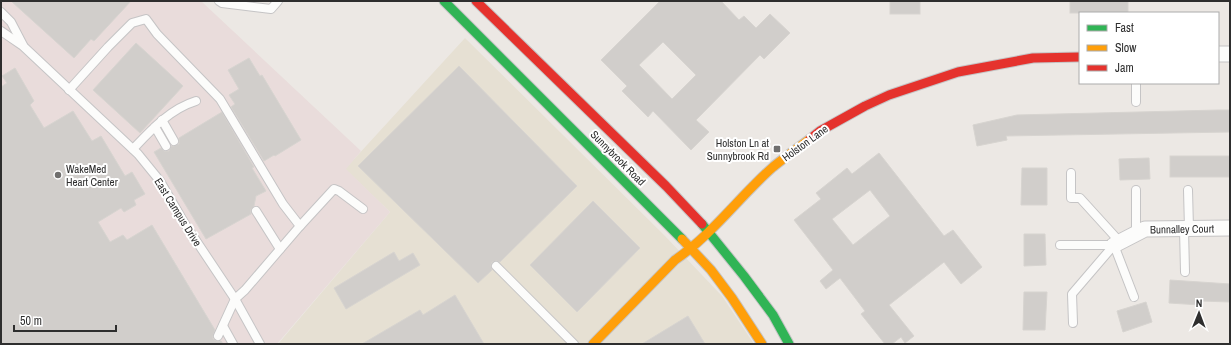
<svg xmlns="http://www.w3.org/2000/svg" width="1231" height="345" viewBox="0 0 1231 345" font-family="'Archivo Narrow',sans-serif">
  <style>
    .education { fill: #e6e0d3 }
    .medical { fill: #e9dcdb }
    .building { fill: #d1cecb; stroke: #d7d4d0; fill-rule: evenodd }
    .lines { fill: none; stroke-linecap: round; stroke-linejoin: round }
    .lane-casing { stroke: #c5c4c5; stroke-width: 10 }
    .street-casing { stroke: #c5c4c5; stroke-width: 17 }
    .fast-casing { stroke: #c5c4c5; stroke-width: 11 }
    .slow-casing { stroke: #c5c4c5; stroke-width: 11 }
    .jam-casing { stroke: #c5c4c5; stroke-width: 11 }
    .lane { stroke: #fcfcfb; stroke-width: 8 }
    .street { stroke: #fcfcfb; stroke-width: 15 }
    .fast { stroke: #30b455; stroke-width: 9 }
    .slow { stroke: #ff9f0a; stroke-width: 9 }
    .jam { stroke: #e5322d; stroke-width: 9 }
    .poi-dot { fill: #706f6e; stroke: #fff; stroke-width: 1.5 }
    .labels { text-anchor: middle; stroke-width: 4; stroke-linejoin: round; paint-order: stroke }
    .poi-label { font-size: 11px; fill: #2e2e2e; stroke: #fff; text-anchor: end }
    .street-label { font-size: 11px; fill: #2e2e2e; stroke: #fff }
  </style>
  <rect width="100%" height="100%" fill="#ece8e4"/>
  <!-- education -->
  <polygon class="education" points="465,38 665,236 722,296 754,344 278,344 390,212 345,169"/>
  <!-- medical -->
  <polygon class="medical" points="1,1 201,1 361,151 346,169 390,212 277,344 1,344"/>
  <!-- building -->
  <g class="building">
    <polygon points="11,1 131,1 94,41 91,39 74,58"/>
    <path d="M660 1H721L739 20 744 16 756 28 770 14 790 33 764 59 760 55 696 120 709 132 691 150 653 111 648 117 622 91 627 86 601 60ZM663 42 696 75 672 99 639 65Z"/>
    <rect x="890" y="1" width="30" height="13"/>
    <rect x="1070" y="1" width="58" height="12"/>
    <polygon points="136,43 183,86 140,133 93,90"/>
    <polygon points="249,58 260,76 262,75 301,140 275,156 274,155 264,161 231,107 235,104 229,95 239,89 228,70"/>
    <polygon points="459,66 577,186 500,262 497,261 492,262 491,265 492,270 478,283 358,166"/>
    <polygon points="15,68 34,101 30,105 44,128 73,111 92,141 101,136 125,176 132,172 145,194 134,200 136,205 124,212 121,208 98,222 110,242 123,235 127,240 152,225 215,330 213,336 213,339 216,341 221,341 223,344 1,344 1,87 7,83 2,76"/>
    <polygon points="1219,110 1230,110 1230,132 1006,136 1007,140 977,146 973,125 1017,115"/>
    <polygon points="222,112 254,167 252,168 266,191 256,196 254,206 251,209 251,214 206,239 154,152 161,148 164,151 169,151 171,146 174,146 179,144 179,138"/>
    <path d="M879 153 944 236 953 230 982 267 961 284 944 262 889 305 914 336 905 343 901 337 892 344H885L861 314 865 311 840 278 826 289 820 281 833 270 794 220 821 199 816 193 847 168 852 174ZM870 190 890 216 853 245 832 219Z"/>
    <rect x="1170" y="156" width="60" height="21"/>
    <polygon points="1149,158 1150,179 1120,180 1119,159"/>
    <polygon points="1022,168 1047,168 1047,205 1021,205"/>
    <polygon points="593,201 640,248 577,312 530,265"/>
    <polygon points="1024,234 1045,234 1046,265 1024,266"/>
    <polygon points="394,252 399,261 413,253 420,265 346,309 334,288"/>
    <polygon points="1170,280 1230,284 1230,302 1202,301 1201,305 1169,303"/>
    <polygon points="1024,292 1047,292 1045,330 1023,330"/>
    <polygon points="455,295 484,344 362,344 420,310 423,315"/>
    <polygon points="1146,302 1152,322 1123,332 1117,311"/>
    <polygon points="688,316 705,344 642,344"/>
  </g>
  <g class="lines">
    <!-- lane casing -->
    <g class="lane-casing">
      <g id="lane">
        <polyline points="219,1 222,3 271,9 278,1"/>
        <polyline points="1,12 11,22 23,45"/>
        <polyline points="1,31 23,46 138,154 160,181 185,224 235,299 260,344"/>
        <polyline points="69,90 108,47 132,23 146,19 157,34 220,99 283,204 300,226 245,290 235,299 218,336"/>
        <polyline points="1136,102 1136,83"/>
        <polyline points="162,120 174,141"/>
        <polyline points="155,127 166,146"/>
        <path d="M133 149C151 130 170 109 196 101"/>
        <polyline points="1071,173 1071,198 1080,198 1120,242"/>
        <polyline points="1136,190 1136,233"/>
        <polyline points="1188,190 1189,229"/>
        <polyline points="256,211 280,249"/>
        <polyline points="300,226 334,189 339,191 363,209"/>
        <polyline points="1184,229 1185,272"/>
        <polyline points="1060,245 1114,245"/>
        <polyline points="1114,245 1134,297"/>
        <polyline points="496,266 574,344"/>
        <polyline points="1073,323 1072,294 1114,245"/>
        <polyline points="223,326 233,344"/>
      </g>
    </g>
    <!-- street casing -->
    <g class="street-casing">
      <g id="street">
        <polyline points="1218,54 1230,54"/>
        <polyline points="1114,245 1145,229 1230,228"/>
      </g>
    </g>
    <!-- fast casing -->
    <g class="fast-casing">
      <g id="fast">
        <polyline points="444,1 682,239"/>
        <polyline points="702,224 744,276 773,315 789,344"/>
      </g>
    </g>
    <!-- slow casing -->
    <g class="slow-casing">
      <g id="slow">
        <polyline points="682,239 711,270 732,298 762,344"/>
        <path d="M593 344 675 260C713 234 739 197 773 167 785 157 798 148 810 139"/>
      </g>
    </g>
    <!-- jam casing -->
    <g class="jam-casing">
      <g id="jam">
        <polyline points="476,1 666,186 702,224"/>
        <polyline points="810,139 820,131 865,106 889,95 958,72 1033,58 1080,57"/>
      </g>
    </g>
    <!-- lane -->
    <use href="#lane" class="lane"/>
    <!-- street -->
    <use href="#street" class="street"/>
    <!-- fast -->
    <use href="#fast" class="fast"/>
    <!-- slow -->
    <use href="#slow" class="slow"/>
    <!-- jam -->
    <use href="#jam" class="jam"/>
  </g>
  <!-- markers -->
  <g class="poi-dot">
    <rect x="773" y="145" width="8" height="8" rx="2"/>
    <circle cx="58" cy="175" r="4"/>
  </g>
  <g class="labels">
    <!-- poi labels -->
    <g class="poi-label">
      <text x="769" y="147">Holston Ln at<tspan x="769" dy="13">Sunnybrook Rd</tspan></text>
      <text x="66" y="173" text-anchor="start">WakeMed<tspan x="66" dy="13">Heart Center</tspan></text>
    </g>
    <!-- street labels -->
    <g class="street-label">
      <text transform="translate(805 143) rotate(-36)" y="4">Holston Lane</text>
      <text transform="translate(618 158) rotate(45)" y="4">Sunnybrook Road</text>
      <text transform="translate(178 212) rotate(58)" y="4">East Campus Drive</text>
      <text transform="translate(1182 229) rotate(-1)" y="4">Bunnalley Court</text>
    </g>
  </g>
  <!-- border -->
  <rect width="1231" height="345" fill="none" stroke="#2e2e2e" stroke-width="4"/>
  <!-- legend -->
  <rect x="1079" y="12" width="140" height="72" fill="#ffffff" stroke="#ababab"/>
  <rect x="1087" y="25" width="20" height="6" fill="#30b455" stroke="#ababab"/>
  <text x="1115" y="32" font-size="12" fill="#2e2e2e">Fast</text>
  <rect x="1087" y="45" width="20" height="6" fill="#ff9f0a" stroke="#ababab"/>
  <text x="1115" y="52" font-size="12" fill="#2e2e2e">Slow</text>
  <rect x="1087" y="65" width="20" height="6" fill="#e5322d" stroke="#ababab"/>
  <text x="1115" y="72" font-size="12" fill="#2e2e2e">Jam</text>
  <!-- north arrow -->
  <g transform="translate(1199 313) rotate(1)" stroke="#ffffff" stroke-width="3" paint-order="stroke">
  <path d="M0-3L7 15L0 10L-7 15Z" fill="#2e2e2e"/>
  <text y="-6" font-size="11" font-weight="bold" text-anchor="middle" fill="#2e2e2e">N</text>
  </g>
  <!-- scale -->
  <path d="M14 325v6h102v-6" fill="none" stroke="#2e2e2e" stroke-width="2"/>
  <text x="20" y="325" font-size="12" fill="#2e2e2e" stroke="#ffffff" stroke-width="3" paint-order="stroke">50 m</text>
</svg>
